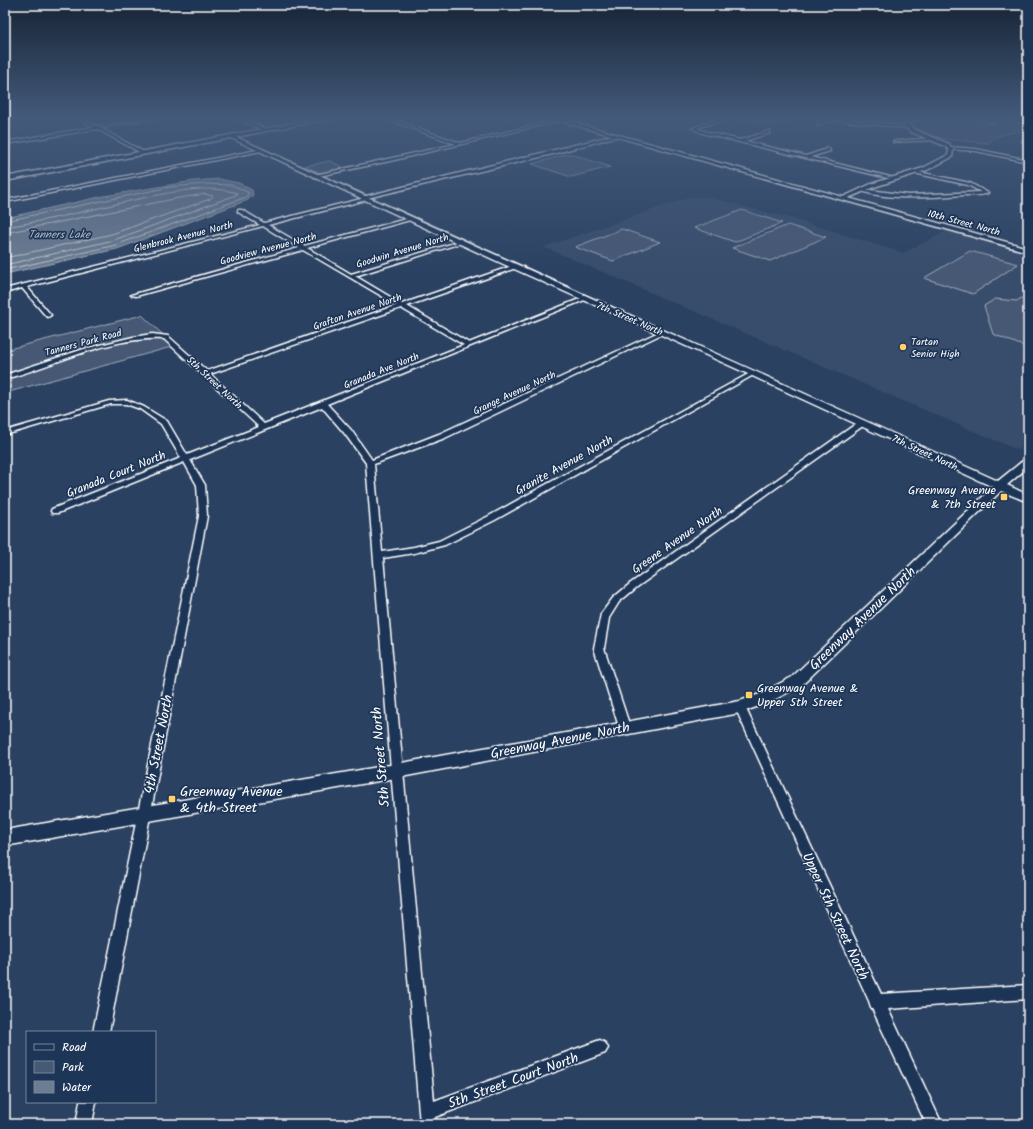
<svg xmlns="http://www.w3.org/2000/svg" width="1033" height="1129" viewBox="0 0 1033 1129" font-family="Kalam,sans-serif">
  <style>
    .built { fill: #394e6c }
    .green { fill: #465975; stroke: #a2acba }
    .water { fill: #6d7d92; stroke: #a7b1be }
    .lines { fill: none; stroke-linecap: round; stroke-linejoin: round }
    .shore { stroke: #c5cbd3; stroke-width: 1 }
    .street-casing { stroke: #fff; stroke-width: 3 }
    .secondary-casing { stroke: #fff; stroke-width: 3 }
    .street { fill: #1d3557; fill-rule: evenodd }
    .secondary { fill: #1d3557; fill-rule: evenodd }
    .poi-dot { fill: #ffd166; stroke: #1d3557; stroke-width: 1.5 }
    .labels { text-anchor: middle; stroke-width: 3.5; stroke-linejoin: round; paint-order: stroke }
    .far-street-label { font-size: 10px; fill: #fff; stroke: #1d3557 }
    .far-poi-label { font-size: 10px; fill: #fff; stroke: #1d3557; text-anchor: start }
    .far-water-label { font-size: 11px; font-style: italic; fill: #b6bec8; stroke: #1d3557 }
    .street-label { font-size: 12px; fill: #fff; stroke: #1d3557 }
    .poi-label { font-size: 12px; fill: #fff; stroke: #1d3557; text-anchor: end }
    .near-street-label { font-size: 14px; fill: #fff; stroke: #1d3557 }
    .near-poi-label { font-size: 14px; fill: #fff; stroke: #1d3557; text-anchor: start }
  </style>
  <rect width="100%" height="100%" fill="#2a4161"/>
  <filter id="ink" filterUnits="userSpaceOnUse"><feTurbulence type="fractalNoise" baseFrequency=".025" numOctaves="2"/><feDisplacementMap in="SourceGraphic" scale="8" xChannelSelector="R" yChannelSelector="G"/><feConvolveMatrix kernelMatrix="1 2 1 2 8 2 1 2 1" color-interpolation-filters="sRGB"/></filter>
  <g filter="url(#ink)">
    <!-- built -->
    <polygon class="built" points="690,197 707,197 793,219 903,253 947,231 1028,253 1028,441 1018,450 544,247"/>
    <!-- green -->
    <g class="green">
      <polygon points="735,117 797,117 770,126"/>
      <path d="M931 117H950L985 125 1026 123H1028V129L997 136 988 143C965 140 930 142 913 125L915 121Z"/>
      <polygon points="568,154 572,154 610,167 571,177 532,164"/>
      <polygon points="330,161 345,168 321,173 305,166"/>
      <polygon points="742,210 782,223 735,242 694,228"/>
      <polygon points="788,225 826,237 770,261 732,248"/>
      <polygon points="622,229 660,242 613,261 575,247"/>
      <polygon points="970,251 1018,264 973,294 924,278"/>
      <polygon points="1021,298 1028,300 1028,348 993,334 984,306 995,299 1017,301"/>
      <polygon points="142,315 175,346 5,393 5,350"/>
    </g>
    <!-- water -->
    <polygon class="water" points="219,179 239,183 252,190 253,195 248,200 117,249 5,274 5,218 104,196 193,181"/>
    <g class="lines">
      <!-- shore -->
      <g class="shore">
        <polyline points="5,221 170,187 205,184 232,185 249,193 246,197 116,245 5,270"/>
        <path d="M5 227C52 220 97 208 143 198 174 192 206 184 237 193L236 195 114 240 5 265"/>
        <polyline points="5,233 179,198 205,194 213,196 210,199 112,234 5,258"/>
      </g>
      <!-- street casing -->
      <g class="street-casing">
        <g id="street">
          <path d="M77 117C85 117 92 127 100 126 121 125 141 117 162 117L100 128 144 152 143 154 97 129 5 144V142L94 127Z"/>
          <polygon points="234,117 239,117 268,130 265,131"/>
          <polygon points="381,117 386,117 460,143 569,117 576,117 390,161 314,177 315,175 456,144"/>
          <polygon points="724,117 730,117 697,128 703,131 740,140 770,131 770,133 744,141 806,156 827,149 826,148 828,147 830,151 810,157 898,179 896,180 702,133 692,128"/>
          <polygon points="971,117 991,120 1009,117 991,122"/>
          <polygon points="835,118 907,126 909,127 907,128 835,120 824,122 820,126 817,125 822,120"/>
          <path d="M615 135 618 136 553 154 367 198 366 200 268 225 304 246 410 218V220L307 248 351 274 461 241V243L355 276 402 304 512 266H516V268L407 306 469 343 582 298 587 299 327 404 351 430 372 460 439 434 661 331 666 332 445 438 374 464 382 552 414 547 439 541 489 516 752 372 757 373 495 520 445 545 414 553 383 558 434 1101 600 1040 605 1043 608 1048 605 1053 435 1117 436 1124H420L366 463 345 434 322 407 190 460 205 485 207 516 109 1032H93L199 516 197 485 184 462 58 513H52L51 511 52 509 181 458 161 424 140 409 126 404H111L5 435V431L109 401 127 400 144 407 167 421 187 455 259 427 164 339C109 336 57 365 5 379V375L84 349 133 337 152 334 168 336 207 371 397 305 303 250 136 296 131 295 299 248 263 226 27 287 50 314 51 315 48 317 46 316 22 288 5 293V289L260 225 238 212V210H242L264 223 361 199 362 197ZM401 308 464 345 264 424 210 374Z"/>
          <polygon points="1028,137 1026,141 1028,144 1022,141"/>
          <polygon points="936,138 935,140 893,142 895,141"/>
          <polygon points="949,147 976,149 1028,160 1028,162 976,151 948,149"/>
          <polygon points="262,149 261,151 5,202 5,200"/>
          <path d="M914 171 970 183 988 193C982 196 971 195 964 195 939 197 881 201 860 190L862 189 908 195 981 192 968 185 914 173Z"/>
          <polygon points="860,421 863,421 867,423 637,587 619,602 609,618 604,648 630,727 628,730 624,732 620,730 594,648 601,614 613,598 631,583"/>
          <polygon points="740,702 744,704 745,707 881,994 1028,985 1028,999 888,1009 942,1124 926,1124 872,1008 871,1007 869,1001 735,707 736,704"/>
          <polygon points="80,1102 96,1102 92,1124 76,1124"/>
        </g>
      </g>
      <!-- secondary casing -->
      <g class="secondary-casing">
        <g id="secondary">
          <path d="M327 117H338L236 137C489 253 745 366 998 481L1024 460 1028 459V467L1007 485 1028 495V502L1001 491 802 685 770 702 740 713 396 778 5 846V830L396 764 740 701 760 694 792 677 993 487 735 368 512 268 231 138 5 181V177Z"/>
          <polygon points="546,117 554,117 843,197 871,184 923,168 948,155 949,150 945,146 909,131 904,124 913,117 921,117 908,124 913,129 949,144 953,150 952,157 927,170 874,187 848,198 1028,248 1028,252"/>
        </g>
      </g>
      <!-- street -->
      <use href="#street" class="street"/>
      <!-- secondary -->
      <use href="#secondary" class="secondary"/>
    </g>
  </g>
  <!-- sky -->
  <linearGradient id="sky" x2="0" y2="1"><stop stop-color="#172435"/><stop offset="0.43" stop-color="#445a7b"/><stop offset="1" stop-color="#445a7b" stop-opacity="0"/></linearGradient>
  <rect width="1033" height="275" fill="url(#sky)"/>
  <!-- markers -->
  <g class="poi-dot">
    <circle cx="903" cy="347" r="4"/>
    <rect x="1000" y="493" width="8" height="8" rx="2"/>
    <rect x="745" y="691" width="8" height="8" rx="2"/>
    <rect x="168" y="795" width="8" height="8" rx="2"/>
  </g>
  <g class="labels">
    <!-- far-street labels -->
    <g class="far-street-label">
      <text transform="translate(964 222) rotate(15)" y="4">10th Street North</text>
      <text transform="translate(183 236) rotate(-14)" y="4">Glenbrook Avenue North</text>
      <text transform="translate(268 248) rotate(-15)" y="4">Goodview Avenue North</text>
      <text transform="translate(402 250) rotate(-17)" y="4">Goodwin Avenue North</text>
      <text transform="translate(357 311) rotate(-19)" y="4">Grafton Avenue North</text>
      <text transform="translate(630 318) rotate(23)" y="4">7th Street North</text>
      <text transform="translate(83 342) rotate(-15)" y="4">Tanners Park Road</text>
      <text transform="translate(381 370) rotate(-22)" y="4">Granada Ave North</text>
      <text transform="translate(215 382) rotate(43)" y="4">5th Street North</text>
      <text transform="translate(514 392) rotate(-25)" y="4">Grange Avenue North</text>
      <text transform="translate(925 452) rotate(25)" y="4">7th Street North</text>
    </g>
    <!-- far-poi labels -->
    <g class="far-poi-label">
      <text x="911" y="345">Tartan<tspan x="911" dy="12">Senior High</tspan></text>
    </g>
    <!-- far-water labels -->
    <g class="far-water-label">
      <text x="59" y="238">Tanners Lake</text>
    </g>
    <!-- street labels -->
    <g class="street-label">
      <text transform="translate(564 465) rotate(-29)" y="4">Granite Avenue North</text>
      <text transform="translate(116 474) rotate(-22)" y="4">Granada Court North</text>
      <text transform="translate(677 540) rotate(-35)" y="4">Greene Avenue North</text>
    </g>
    <!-- poi labels -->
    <g class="poi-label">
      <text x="996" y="494">Greenway Avenue<tspan x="996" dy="14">&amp; 7th Street</tspan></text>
      <text x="757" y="692" text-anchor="start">Greenway Avenue &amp;<tspan x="757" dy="14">Upper 5th Street</tspan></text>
    </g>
    <!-- near-street labels -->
    <g class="near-street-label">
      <text transform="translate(862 618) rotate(-44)" y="5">Greenway Avenue North</text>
      <text transform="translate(560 740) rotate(-11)" y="5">Greenway Avenue North</text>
      <text transform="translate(158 744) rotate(-79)" y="5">4th Street North</text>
      <text transform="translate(380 757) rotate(-95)" y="5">5th Street North</text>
      <text transform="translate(836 916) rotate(65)" y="5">Upper 5th Street North</text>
      <text transform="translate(513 1080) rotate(-20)" y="5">5th Street Court North</text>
    </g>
    <!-- near-poi labels -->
    <g class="near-poi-label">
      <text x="180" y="796">Greenway Avenue<tspan x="180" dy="16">&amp; 4th Street</tspan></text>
    </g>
  </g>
  <!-- margin -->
  <rect width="1033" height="1129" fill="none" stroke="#1d3557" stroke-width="20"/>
  <rect x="10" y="10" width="1013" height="1109" fill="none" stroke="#fff" stroke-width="1.5" filter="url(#ink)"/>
  <!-- legend -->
  <rect x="26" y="1031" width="130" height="72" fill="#1d3557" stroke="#77869a"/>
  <rect x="34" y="1044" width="20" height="6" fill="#1d3557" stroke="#77869a"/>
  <text x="62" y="1051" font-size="12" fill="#ffffff">Road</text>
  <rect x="34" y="1061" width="20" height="12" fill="#465975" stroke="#77869a"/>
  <text x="62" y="1071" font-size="12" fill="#ffffff">Park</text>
  <rect x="34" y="1081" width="20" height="12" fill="#6d7d92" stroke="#77869a"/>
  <text x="62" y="1091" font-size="12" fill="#ffffff">Water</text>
</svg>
